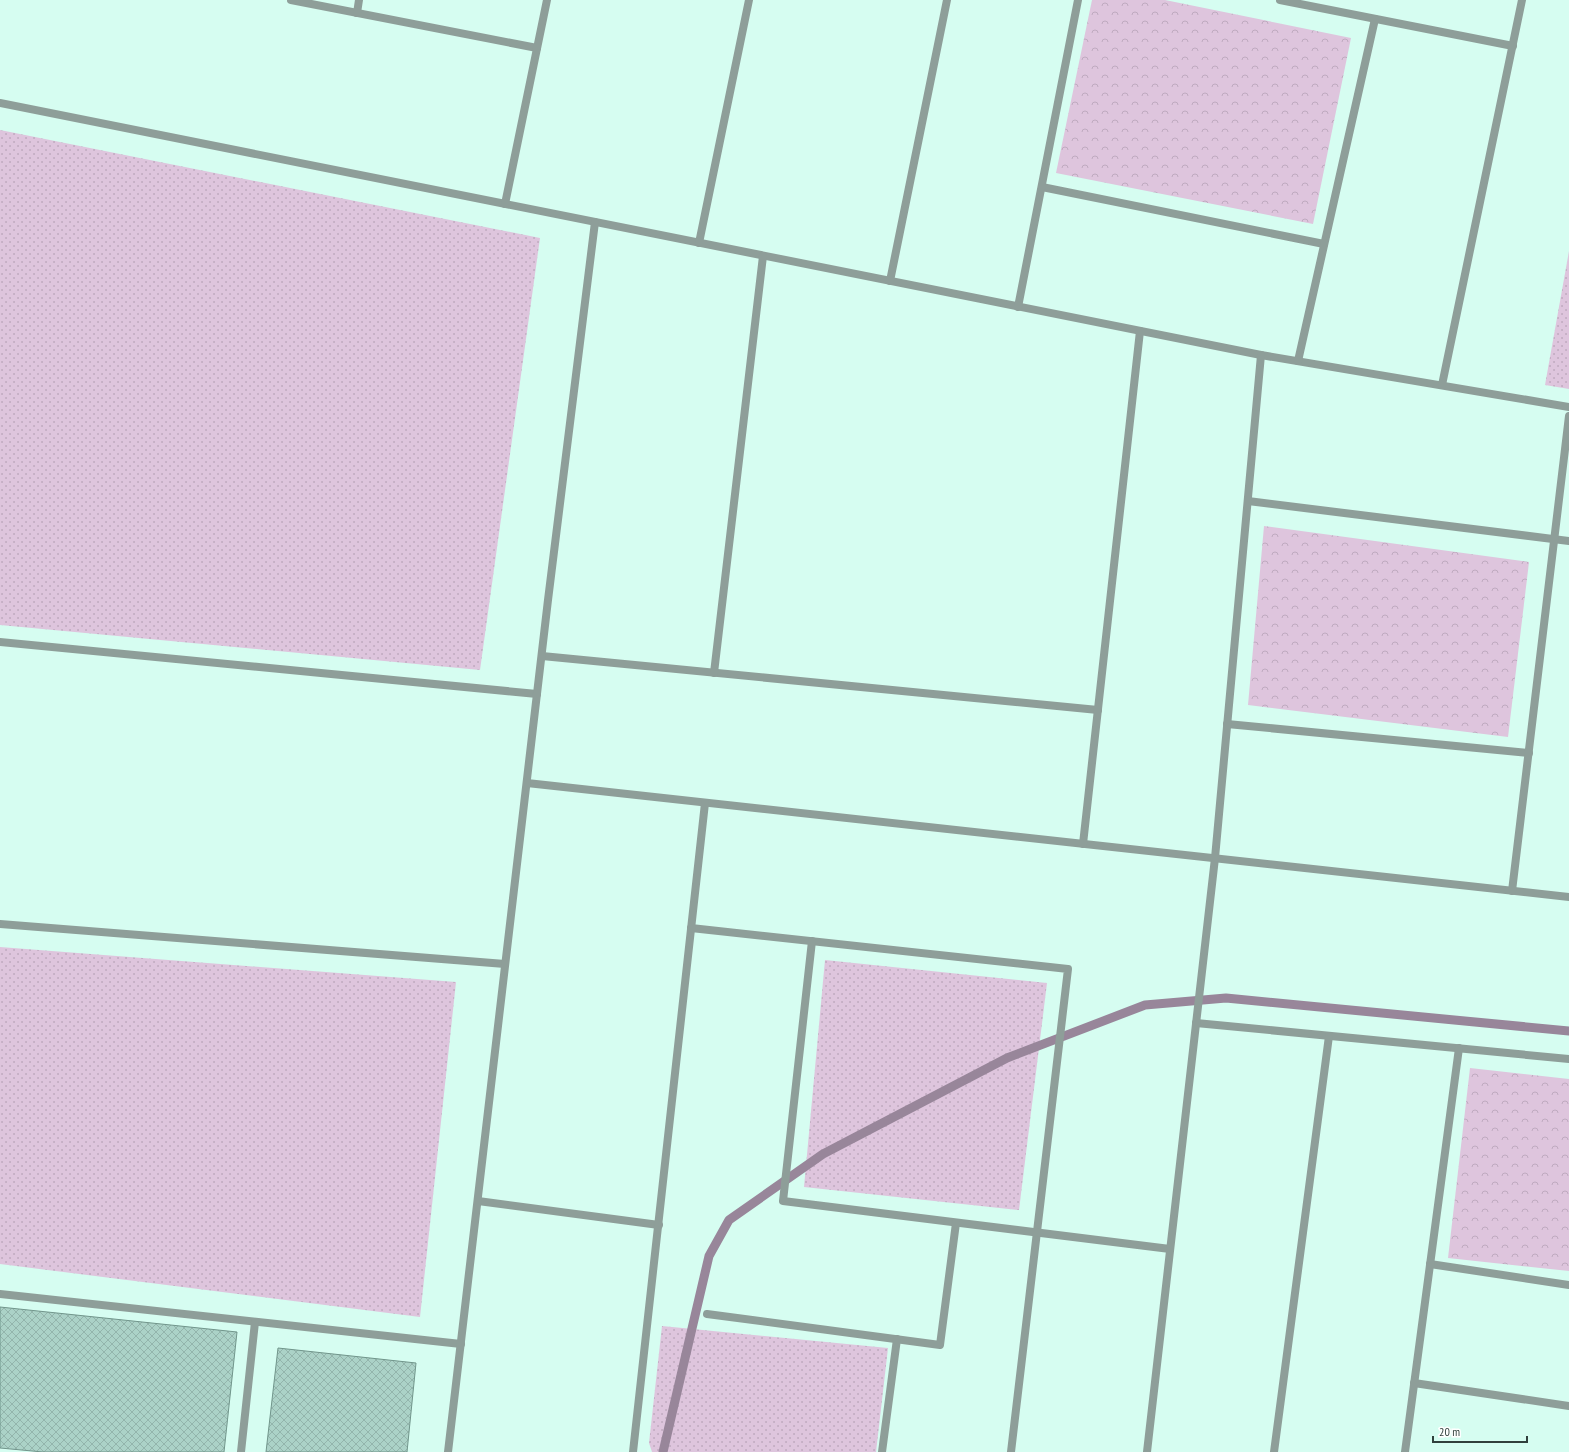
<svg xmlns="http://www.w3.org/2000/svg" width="1569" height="1452" viewBox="0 0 1569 1452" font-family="'PT Sans Narrow',sans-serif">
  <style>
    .grass { fill: url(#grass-dots) }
    .park { fill: url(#park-crowns) }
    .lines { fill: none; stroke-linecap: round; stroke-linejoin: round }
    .stream { stroke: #98869a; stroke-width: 9 }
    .building { fill: url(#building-cross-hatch); stroke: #71958b }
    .minor { stroke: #8e9e99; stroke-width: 8 }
  </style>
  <defs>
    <pattern id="grass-dots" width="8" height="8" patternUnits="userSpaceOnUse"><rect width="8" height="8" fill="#dec5dd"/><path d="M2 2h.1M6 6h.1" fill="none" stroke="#bfaabf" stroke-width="1.8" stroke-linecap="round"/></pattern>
    <pattern id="park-crowns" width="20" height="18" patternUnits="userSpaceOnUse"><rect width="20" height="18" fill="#dec5dd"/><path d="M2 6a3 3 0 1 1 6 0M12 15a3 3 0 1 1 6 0" fill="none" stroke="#bfaabf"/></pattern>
    <pattern id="building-cross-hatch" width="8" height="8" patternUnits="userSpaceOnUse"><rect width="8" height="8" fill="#abd2c7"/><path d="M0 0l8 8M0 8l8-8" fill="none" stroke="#93b5ac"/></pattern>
  </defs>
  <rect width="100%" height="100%" fill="#d6fdf1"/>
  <!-- grass -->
  <g class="grass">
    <polygon points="0,130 540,238 480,670 0,625"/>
    <polygon points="1569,251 1569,389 1545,385"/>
    <polygon points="0,947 456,982 420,1317 0,1264"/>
    <polygon points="825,960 1047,983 1019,1210 804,1187"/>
    <polygon points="662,1326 888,1348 876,1452 652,1452 649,1443"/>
  </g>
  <!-- park -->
  <g class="park">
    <polygon points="1092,0 1165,0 1351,38 1313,224 1056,173"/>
    <polygon points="1264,526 1529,562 1508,737 1248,705"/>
    <polygon points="1470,1068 1569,1079 1569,1271 1448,1258"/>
  </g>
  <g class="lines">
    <!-- stream -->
    <polyline class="stream" points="663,1452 709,1256 729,1220 823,1154 1007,1058 1145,1005 1226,998 1569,1031"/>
  </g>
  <!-- building -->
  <g class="building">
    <polygon points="0,1307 237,1332 224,1452 43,1452 0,1448"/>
    <polygon points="278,1348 416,1363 407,1452 266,1452"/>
  </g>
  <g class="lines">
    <!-- minor -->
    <g class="minor">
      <polyline points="291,0 537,48"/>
      <polyline points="1280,0 1513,46"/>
      <polyline points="357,13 359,0"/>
      <polyline points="0,103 1261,355 1569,407"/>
      <polyline points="1042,187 1324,244"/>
      <polyline points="505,204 547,0"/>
      <polyline points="699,243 749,0"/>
      <polyline points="890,281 947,0"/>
      <polyline points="1018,307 1078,0"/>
      <polyline points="1298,361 1375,19"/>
      <polyline points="1442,385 1522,0"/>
      <polyline points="1248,501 1569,541"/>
      <polyline points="0,642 537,694"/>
      <polyline points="542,656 1098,710"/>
      <polyline points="714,673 763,256"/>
      <polyline points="1227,724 1529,753"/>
      <polyline points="527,783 1569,897"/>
      <polyline points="1083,844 1140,331"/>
      <polyline points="1512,891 1569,416"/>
      <polyline points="0,924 505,964"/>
      <polyline points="691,928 1068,969 1011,1452"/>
      <polyline points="812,941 783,1201 1170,1249"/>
      <polyline points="1196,1023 1569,1059"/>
      <polyline points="478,1201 659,1225"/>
      <polyline points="1430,1264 1569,1285"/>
      <polyline points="0,1294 461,1344"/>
      <polyline points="707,1314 940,1345 956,1223"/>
      <polyline points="1414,1383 1569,1406"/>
      <polyline points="241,1452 255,1322"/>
      <polyline points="448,1452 548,600 595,222"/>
      <polyline points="633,1452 705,803"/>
      <polyline points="882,1452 897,1339"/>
      <polyline points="1147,1452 1215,858 1261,355"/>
      <polyline points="1274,1452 1329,1036"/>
      <polyline points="1405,1452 1459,1048"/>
    </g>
  </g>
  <!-- scale -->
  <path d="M1433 1436v6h94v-6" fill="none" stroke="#30403c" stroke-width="2"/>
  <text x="1439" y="1436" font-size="12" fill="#30403c" stroke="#ffffff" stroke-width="3" paint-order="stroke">20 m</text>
</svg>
